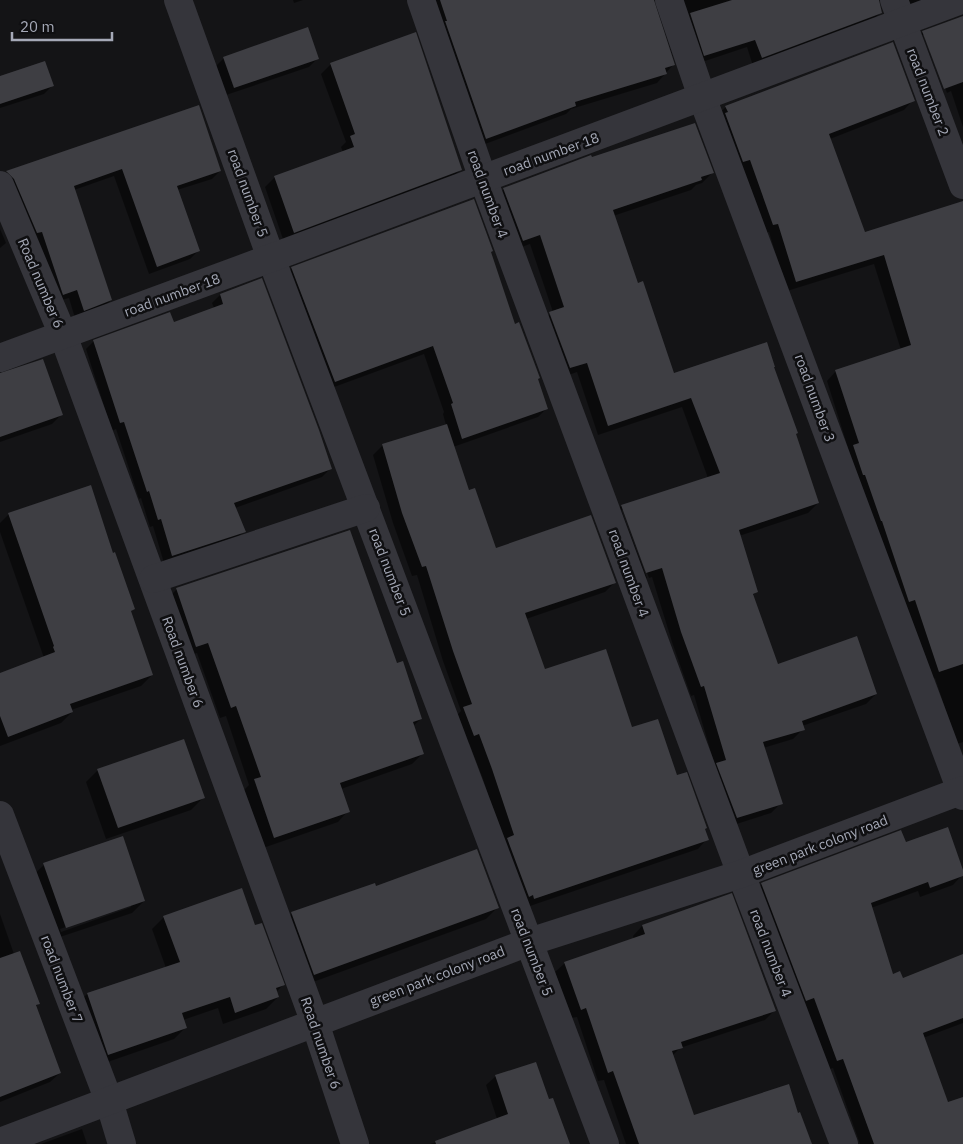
<svg xmlns="http://www.w3.org/2000/svg" width="963" height="1144" viewBox="0 0 963 1144" font-family="'IBM Plex Sans',sans-serif">
  <style>
    .shadow { fill: #0007; fill-rule: evenodd }
    .building { fill: #3e3e43 }
    .lines { fill: none; stroke-linecap: round; stroke-linejoin: round }
    .minor { stroke: #35353b; stroke-width: 28 }
    .labels { text-anchor: middle; stroke-width: 5; stroke-linejoin: round; paint-order: stroke }
    .street-label { font-size: 14px; fill: #a5a9b7; stroke: #0f0f11 }
  </style>
  <rect width="100%" height="100%" fill="#141416"/>
  <!-- shadow -->
  <g class="shadow">
    <polygon points="293,0 303,0 294,3"/>
    <polygon points="427,0 653,0 673,65 657,83 571,109 566,114 477,147"/>
    <polygon points="673,0 878,0 881,12 872,21 753,66 747,47 696,64"/>
    <polygon points="897,0 928,0 903,10"/>
    <polygon points="963,17 963,127 951,91 947,93 925,35 922,35 944,94 935,97 914,41 923,32"/>
    <polygon points="224,58 317,59 309,67 226,95 216,66"/>
    <polygon points="331,64 461,169 451,179 284,242 265,187 275,177 343,152 341,147 346,142 321,74"/>
    <polygon points="0,77 52,86 44,94 0,108"/>
    <polygon points="913,100 904,110 830,139 865,234 963,212 963,742 957,744 935,678 929,680 844,456 849,451 827,381 836,371 901,350 874,264 787,291 769,232 764,234 716,116 726,107"/>
    <polygon points="198,106 220,171 212,179 177,190 198,251 190,259 149,274 114,176 74,190 111,300 103,308 75,318 69,298 55,302 0,179 7,172"/>
    <polygon points="591,159 712,173 702,183 696,185 691,190 613,216 637,284 673,375 772,368 818,503 808,513 739,536 757,591 752,596 777,666 876,694 866,704 802,726 803,729 793,739 763,748 781,803 771,813 727,827 715,766 694,695 691,696 672,642 652,577 649,578 624,510 621,510 647,578 636,582 611,516 621,506 708,478 682,407 598,435 577,372 560,378 540,323 553,312 530,244 513,250 494,199 504,189"/>
    <polygon points="0,229 6,243 0,248"/>
    <polygon points="490,253 514,325 547,408 538,417 453,447 468,491 495,550 615,582 605,592 526,619 544,670 631,729 676,777 704,829 707,839 698,849 524,908 483,779 469,743 464,745 454,718 461,711 443,661 417,575 412,576 393,523 373,455 383,445 446,425 443,414 444,412 424,354 326,390 283,277 292,268"/>
    <polygon points="220,295 330,469 322,477 235,508 244,531 236,539 164,563 153,526 150,527 141,498 139,499 116,429 112,431 86,349 94,341 173,324 214,308 212,303"/>
    <polygon points="0,374 61,415 52,424 0,442"/>
    <polygon points="9,514 133,609 130,612 152,675 141,686 71,710 72,712 61,723 0,746 0,674 44,658 0,532 0,523"/>
    <polygon points="177,589 397,665 421,719 413,726 423,753 412,764 341,789 348,811 338,822 263,848 243,791 249,785 226,716 220,718 197,653 186,657 166,600"/>
    <polygon points="98,770 203,798 191,810 106,839 86,782"/>
    <polygon points="905,843 963,874 953,885 920,897 918,891 871,908 892,975 902,980 963,956 963,1023 923,1038 947,1103 963,1098 963,1144 860,1144 833,1068 827,1070 752,894 762,884"/>
    <path d="M44 865 144 901 132 913 54 939 32 876ZM131 905V907L61 932 60 929Z"/>
    <polygon points="375,888 498,907 486,919 302,986 280,925 292,914"/>
    <polygon points="731,895 775,1010 765,1020 680,1048 672,1056 694,1116 805,1144 626,1144 604,1080 598,1081 577,1017 571,1018 555,972 565,963 634,939 633,936 642,926"/>
    <polygon points="0,914 14,954 38,1004 35,1007 60,1073 50,1082 0,1102"/>
    <polygon points="164,917 254,927 283,985 276,992 278,997 266,1009 223,1024 218,1008 183,1020 185,1028 174,1039 96,1066 75,1006 87,994 166,968 152,929"/>
    <polygon points="496,1076 548,1101 568,1144 430,1144 467,1133 497,1119 486,1085"/>
    <polygon points="82,1129 87,1144 41,1144"/>
  </g>
  <!-- building -->
  <g class="building">
    <polygon points="440,0 654,0 675,65 665,68 667,74 575,102 576,106 486,139 445,21 447,21"/>
    <polygon points="732,0 879,0 882,13 762,58 755,40 704,56 690,13"/>
    <polygon points="963,16 963,82 944,89 922,31"/>
    <polygon points="308,27 319,59 234,88 223,57"/>
    <polygon points="416,32 462,170 294,233 274,176 354,147 350,136 355,134 330,63"/>
    <polygon points="893,42 915,101 829,134 865,232 963,201 963,664 939,672 915,600 909,602 882,521 881,521 865,475 863,475 853,445 859,443 835,370 911,345 884,255 796,282 778,224 773,225 750,160 743,162 725,113 728,112 725,106"/>
    <polygon points="45,61 54,86 0,104 0,76"/>
    <polygon points="199,105 221,171 177,186 200,251 157,267 122,169 74,186 112,300 84,311 77,290 63,295 42,232 37,233 14,179 6,171"/>
    <polygon points="695,123 714,173 701,177 702,180 613,210 638,283 643,281 674,373 767,342 775,367 774,367 798,433 796,434 819,503 739,530 758,592 753,594 778,664 857,636 877,694 802,721 805,730 763,742 783,804 737,818 716,763 726,760 704,686 701,687 681,632 662,568 646,573 621,505 720,473 691,398 608,426 587,363 570,368 549,312 564,307 540,235 523,241 503,188 591,155 592,157"/>
    <polygon points="474,199 493,251 491,252 515,324 519,322 540,378 538,379 548,409 462,439 451,404 453,403 433,346 335,382 291,267"/>
    <polygon points="262,278 319,430 332,469 234,503 246,532 172,556 161,519 158,520 149,491 147,492 124,422 120,423 93,340 170,312 174,322 223,304 220,294"/>
    <polygon points="43,359 63,415 0,437 0,373"/>
    <polygon points="447,424 469,490 475,488 496,548 591,515 616,583 525,613 545,669 606,649 632,727 658,719 677,775 687,772 707,828 705,829 709,840 534,899 533,895 529,897 507,838 514,835 492,769 479,734 474,736 463,707 472,704 453,651 426,566 422,567 402,513 382,444"/>
    <polygon points="91,485 113,553 115,552 135,609 131,611 153,675 70,704 73,712 8,737 0,716 0,673 55,652 53,647 54,646 8,513"/>
    <polygon points="350,530 397,663 403,661 422,719 413,722 424,754 340,783 350,812 274,838 254,779 261,777 236,706 231,708 208,643 196,647 176,588"/>
    <polygon points="184,739 205,798 118,828 97,769"/>
    <polygon points="948,827 963,870 963,876 930,888 928,882 871,903 893,974 900,971 903,978 963,954 963,1018 923,1033 948,1102 963,1097 963,1144 874,1144 843,1059 837,1061 814,998 806,1001 761,883 901,830 906,842"/>
    <polygon points="123,836 145,901 66,928 43,863"/>
    <polygon points="477,849 499,908 314,975 291,912 375,883 376,886"/>
    <polygon points="242,888 255,925 262,923 285,985 276,988 279,997 235,1013 230,997 182,1013 187,1028 108,1055 87,993 180,962 163,916"/>
    <polygon points="732,893 776,1011 681,1042 683,1048 672,1051 694,1115 789,1084 798,1113 800,1112 812,1144 639,1144 613,1071 608,1073 586,1008 581,1010 564,962 645,934 642,925"/>
    <polygon points="20,951 40,1004 36,1005 61,1073 0,1097 0,958"/>
    <polygon points="536,1062 549,1099 553,1098 570,1144 436,1144 435,1141 508,1114 495,1075"/>
  </g>
  <g class="lines">
    <!-- minor -->
    <g class="minor">
      <polyline points="178,0 271,258 605,1144"/>
      <polyline points="421,0 483,179 741,874 844,1144"/>
      <polyline points="669,0 702,97 963,796"/>
      <polyline points="894,0 963,185"/>
      <polyline points="0,185 63,335 315,1023 355,1144"/>
      <polyline points="0,358 271,258 961,0"/>
      <polyline points="153,579 366,508"/>
      <polyline points="0,815 109,1101 122,1144"/>
      <polyline points="0,1142 529,942 741,874 963,790"/>
    </g>
  </g>
  <g class="labels">
    <!-- street labels -->
    <g class="street-label">
      <text transform="translate(928 92) rotate(69)" y="5">road number 2</text>
      <text transform="translate(551 154) rotate(-20)" y="5">road number 18</text>
      <text transform="translate(248 193) rotate(70)" y="5">road number 5</text>
      <text transform="translate(488 194) rotate(70)" y="5">road number 4</text>
      <text transform="translate(41 283) rotate(67)" y="5">Road number 6</text>
      <text transform="translate(172 295) rotate(-20)" y="5">road number 18</text>
      <text transform="translate(815 398) rotate(70)" y="5">road number 3</text>
      <text transform="translate(390 572) rotate(69)" y="5">road number 5</text>
      <text transform="translate(629 573) rotate(70)" y="5">road number 4</text>
      <text transform="translate(183 662) rotate(70)" y="5">Road number 6</text>
      <text transform="translate(820 845) rotate(-21)" y="5">green park colony road</text>
      <text transform="translate(532 952) rotate(69)" y="5">road number 5</text>
      <text transform="translate(771 953) rotate(69)" y="5">road number 4</text>
      <text transform="translate(437 976) rotate(-21)" y="5">green park colony road</text>
      <text transform="translate(62 979) rotate(69)" y="5">road number 7</text>
      <text transform="translate(321 1043) rotate(71)" y="5">Road number 6</text>
    </g>
  </g>
  <!-- scale -->
  <path d="M12 32v8h100v-8" fill="none" stroke="#a5a9b7" stroke-width="2.5"/>
  <text x="20" y="32" font-size="15" fill="#a5a9b7" stroke="#0f0f11" stroke-width="4" paint-order="stroke">20 m</text>
</svg>
